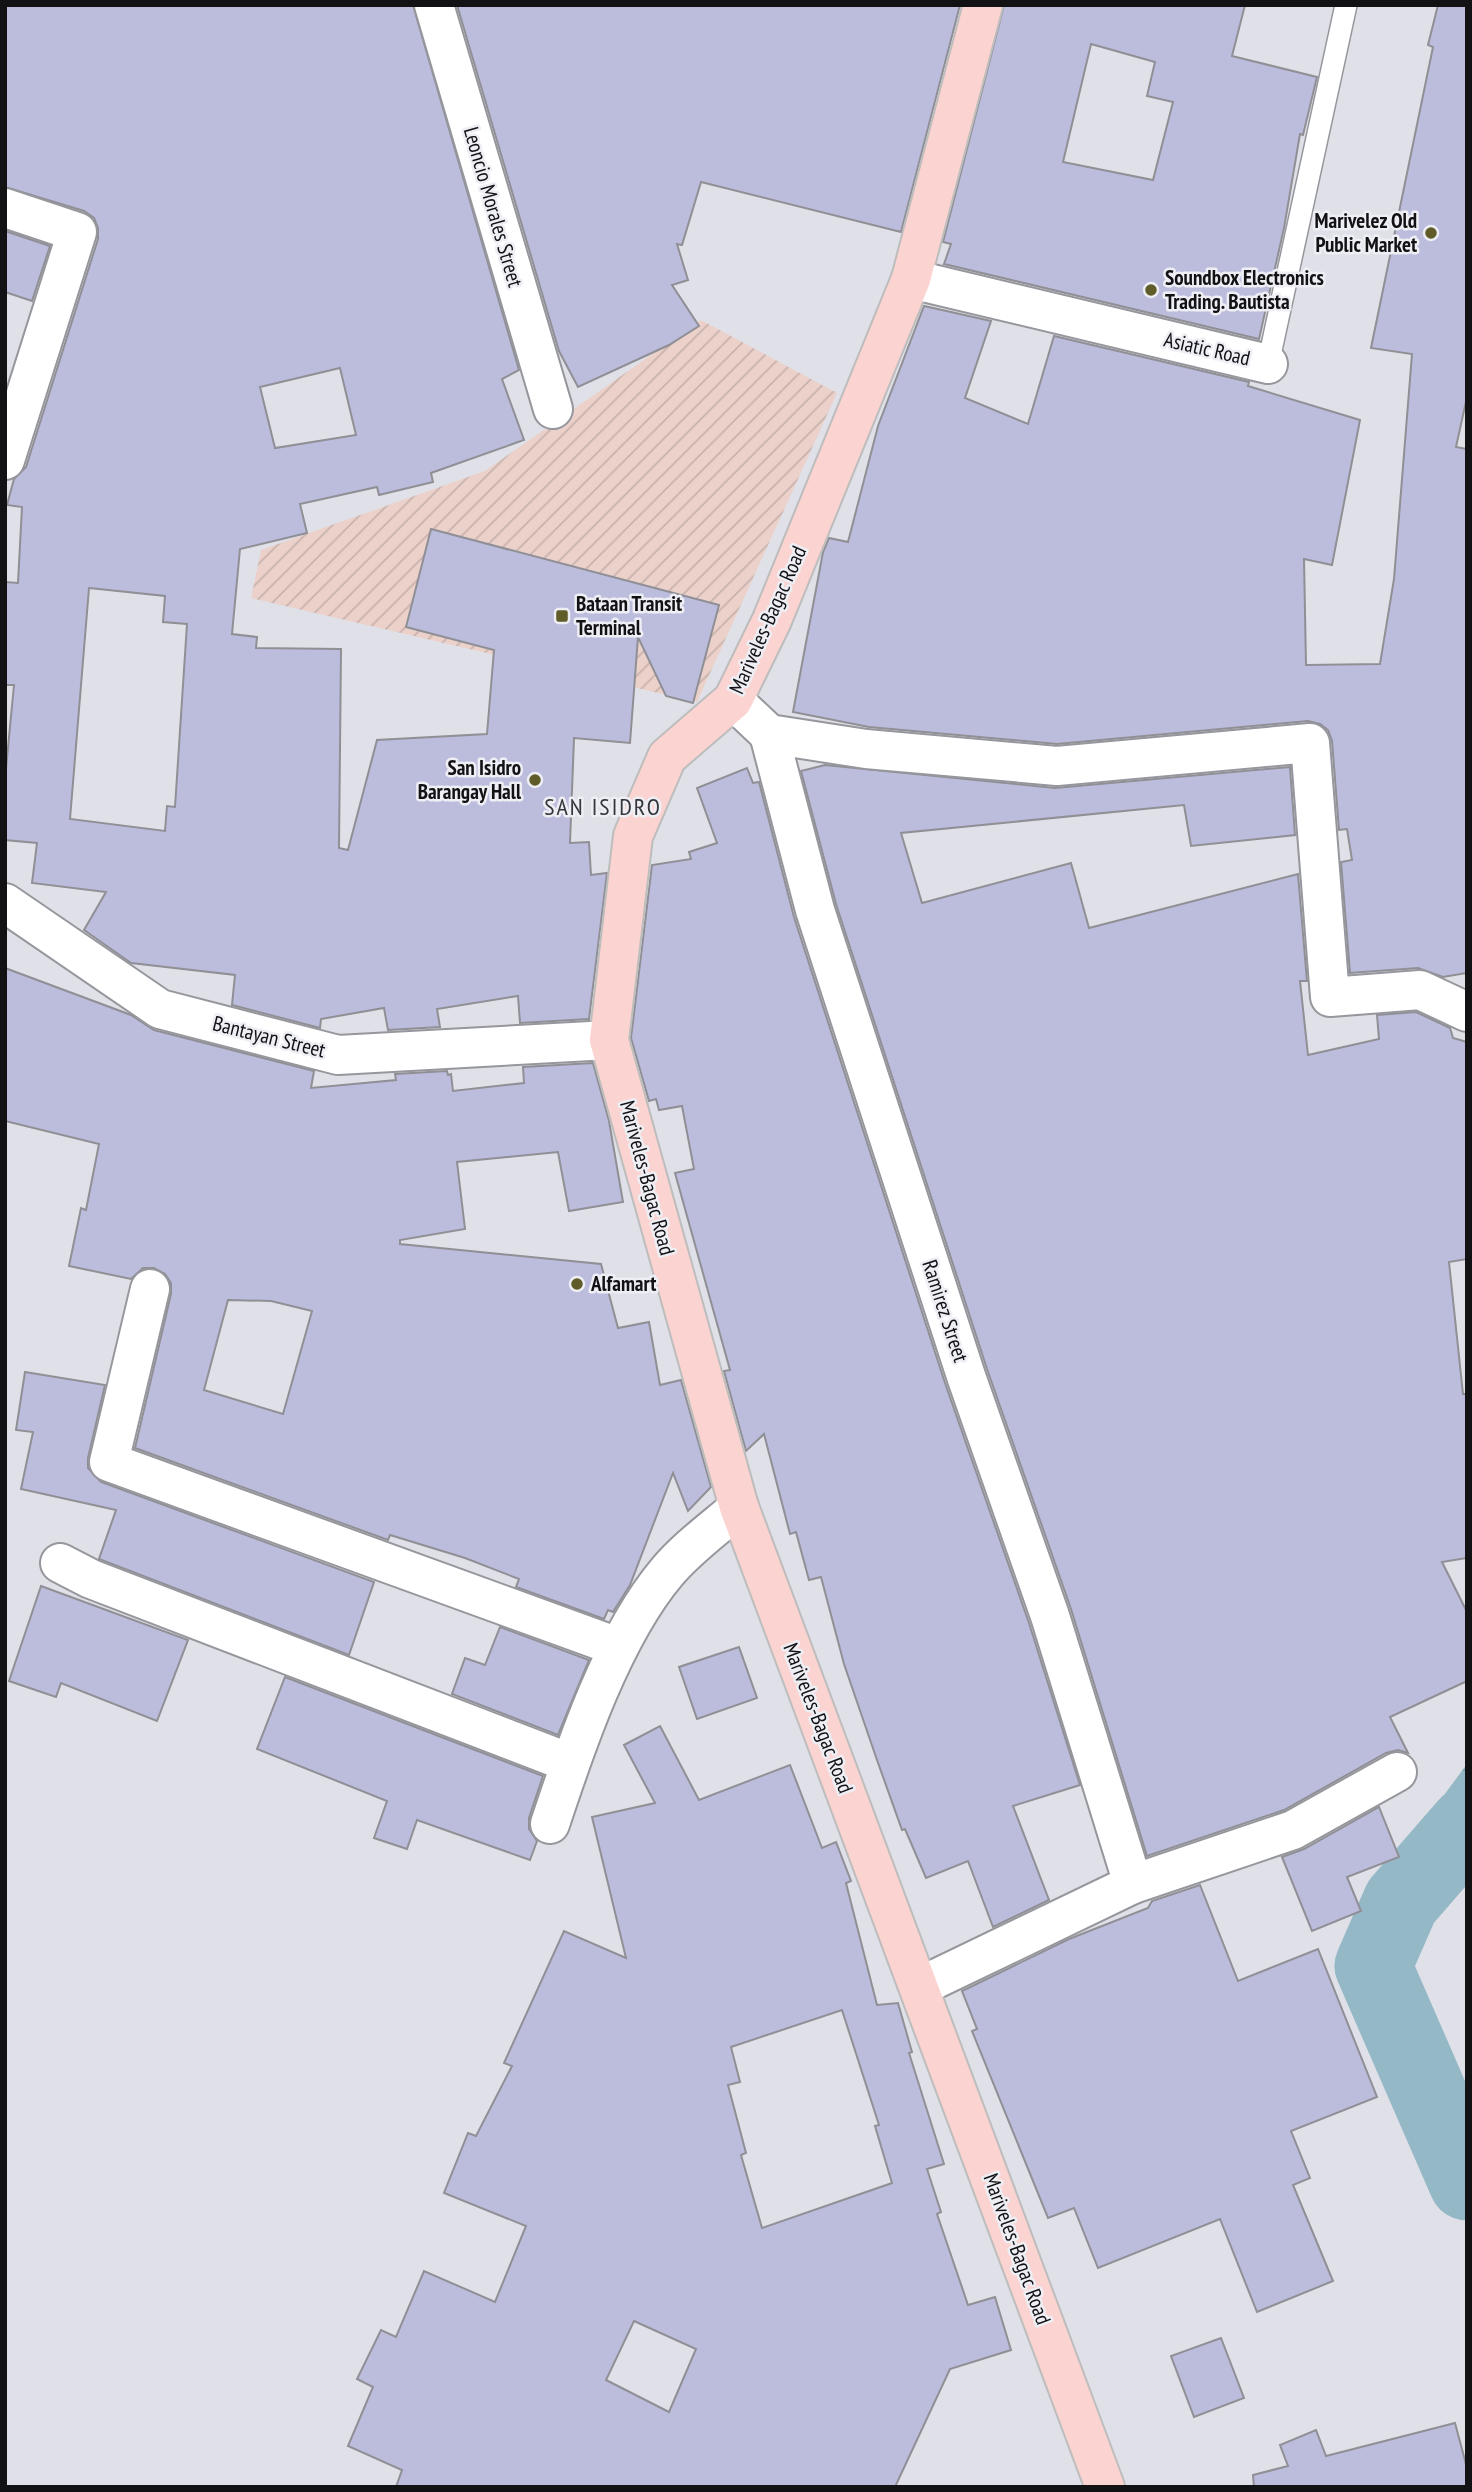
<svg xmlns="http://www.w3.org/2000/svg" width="1472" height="2492" viewBox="0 0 1472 2492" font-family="'PT Sans Narrow',sans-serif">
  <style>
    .industrial { fill: url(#industrial-furrows) }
    .water { fill: url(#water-ripples) }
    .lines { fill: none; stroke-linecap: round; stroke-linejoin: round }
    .river { stroke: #95b8c7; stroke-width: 77 }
    .building { fill: #bcbddd; stroke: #8f8f95; stroke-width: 2; fill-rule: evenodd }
    .lane-casing { stroke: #96979d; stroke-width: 24 }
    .street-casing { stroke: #96979d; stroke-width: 42 }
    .secondary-casing { stroke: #96979d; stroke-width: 42 }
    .primary-casing { stroke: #bdbdbd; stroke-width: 42 }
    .lane { stroke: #fff; stroke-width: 21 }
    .street { stroke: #fff; stroke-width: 38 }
    .secondary { stroke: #fff; stroke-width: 38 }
    .primary { stroke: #fbd3d0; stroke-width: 38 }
    .poi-dot { fill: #5f5c29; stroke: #eeeef5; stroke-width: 2.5 }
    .labels { text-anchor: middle; stroke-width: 5; stroke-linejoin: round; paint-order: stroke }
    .street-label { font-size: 21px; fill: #121214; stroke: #eeeef5 }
    .poi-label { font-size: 21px; font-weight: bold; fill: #121214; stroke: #eeeef5; text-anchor: start }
    .quarter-label { font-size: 24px; letter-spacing: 2px; fill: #36363c; stroke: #eeeef5 }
  </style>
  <defs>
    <pattern id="industrial-furrows" width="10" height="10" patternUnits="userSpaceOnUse" patternTransform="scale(1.75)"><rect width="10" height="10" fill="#ebd1ca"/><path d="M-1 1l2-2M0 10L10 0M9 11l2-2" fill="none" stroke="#c8b2ad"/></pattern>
    <pattern id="water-ripples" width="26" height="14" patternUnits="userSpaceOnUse" patternTransform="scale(1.75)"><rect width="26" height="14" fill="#95b8c7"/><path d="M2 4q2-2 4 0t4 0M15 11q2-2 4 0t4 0" fill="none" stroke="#7f9daa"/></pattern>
  </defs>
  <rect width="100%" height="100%" fill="#e0e1e8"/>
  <!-- industrial -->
  <polygon class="industrial" points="701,320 837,393 697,702 251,598 261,550 485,471"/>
  <!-- water -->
  <polygon class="water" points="1467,1764 1467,1856 1406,1923 1413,2017 1369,2029 1369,1924 1416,1833"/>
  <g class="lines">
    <!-- river -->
    <polyline class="river" points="1467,1826 1401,1902 1373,1966 1467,2182"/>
  </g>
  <!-- building -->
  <g class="building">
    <path d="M5 5H413L519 370 502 379 524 440 431 473 433 482 379 495 377 487 300 504 307 533 240 549 232 634 257 637 256 648 341 649 339 848 348 850 377 740 487 734 494 650 406 627 431 529 719 605 693 703 666 696 638 637 630 743 574 738 570 843 589 842 591 875 607 873 589 1019 520 1023 518 996 437 1009 440 1027 388 1030 384 1008 321 1019 320 1028 232 1005 235 975 131 963 84 930 106 892 32 883 37 843 5 840V779L14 685H5V582L18 583 22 507 7 505 14 479 26 467 98 239V228L94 218 84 211 5 187ZM340 368 356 435 275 448 260 387ZM89 588 165 596 163 622 187 624 175 807 167 806 165 831 70 819Z"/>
    <polygon points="457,5 960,5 901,232 701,182 682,245 677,244 688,280 672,285 699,326 669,345 578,387 559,351"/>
    <path d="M1004 5H1245L1232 56 1317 77 1303 135 1300 134 1284 228 1259 339 944 264 951 244 943 242ZM1091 44 1155 62 1147 96 1173 102 1153 180 1063 162Z"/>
    <polygon points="1438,5 1467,5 1467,397 1456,447 1467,449 1467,973 1443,977 1418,968 1350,973 1341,862 1352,860 1347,829 1339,830 1332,741 1328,730 1320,724 1308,721 1057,744 869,727 793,712 823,552 829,538 848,542 878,426 924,306 991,321 965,398 1028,424 1054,336 1249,382 1248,386 1360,420 1332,565 1304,559 1306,665 1380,664 1394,579 1412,354 1371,348 1433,47 1428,45"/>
    <polygon points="5,231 50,246 32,301 5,292"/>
    <polygon points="825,765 1055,788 1290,767 1295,835 1191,846 1184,805 901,833 922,903 1071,863 1089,928 1298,874 1307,981 1300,981 1308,1055 1379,1039 1377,1015 1416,1012 1450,1028 1453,1038 1467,1042 1467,1259 1449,1262 1463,1394 1467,1394 1467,1558 1442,1562 1467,1612 1467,1681 1390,1717 1408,1753 1398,1750 1386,1753 1284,1810 1147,1856 1071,1609 987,1369 836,904 801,771"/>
    <polygon points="747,768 753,783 759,782 794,917 945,1383 1029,1623 1080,1785 1013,1806 1049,1900 993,1927 968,1861 926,1878 905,1829 902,1830 877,1760 844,1664 821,1577 809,1580 796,1532 790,1534 764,1434 746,1451 724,1371 730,1370 675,1173 694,1169 682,1106 659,1110 656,1099 649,1101 631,1038 652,865 691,859 689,852 717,843 697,788"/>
    <path d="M5 968 131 1015 154 1030 314 1071 311 1088 396 1080 395 1074 447 1071 448 1075 451 1074 453 1091 524 1083 523 1067 593 1063 609 1121 623 1202 569 1211 558 1152 457 1162 465 1229 400 1240V1244L601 1264 618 1328 649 1322 660 1385 681 1380 711 1487 688 1511 673 1473 630 1585 613 1612 608 1610 604 1619 516 1587 519 1579 465 1558 390 1535 388 1540 135 1448 171 1294V1283L165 1274 154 1268H143L131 1279 69 1266 81 1208 86 1210 99 1144 5 1121ZM228 1300 271 1301 312 1311 283 1414 204 1390Z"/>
    <polygon points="25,1372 105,1385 88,1458 88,1468 101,1482 374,1582 349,1655 99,1559 116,1510 21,1489 33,1432 16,1430"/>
    <polygon points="41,1586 188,1640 157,1721 61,1683 56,1697 9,1681"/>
    <polygon points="500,1627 589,1660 558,1735 452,1694 465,1658 485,1665"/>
    <polygon points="739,1647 757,1698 697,1719 679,1667"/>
    <polygon points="285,1677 543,1776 529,1818 529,1829 537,1841 530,1860 417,1820 407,1849 374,1838 387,1801 257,1749"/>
    <path d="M660 1726 699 1800 790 1765 822 1848 836 1842 851 1881 846 1883 877 2005 898 2003 912 2052 909 2053 944 2164 927 2169 941 2212 937 2214 968 2305 995 2297 1011 2350 950 2369 895 2487H396L402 2470 348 2446 373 2387 357 2379 381 2330 396 2337 424 2271 495 2302 526 2226 444 2193 468 2133 476 2136 512 2066 504 2063 564 1931 626 1958 592 1817 655 1803 624 1745ZM842 2010 879 2125 875 2126 892 2183 762 2228 741 2155 746 2153 728 2085 740 2082 731 2047ZM634 2321 696 2349 669 2412 606 2380Z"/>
    <polygon points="1379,1807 1399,1857 1347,1877 1361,1911 1312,1931 1282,1857 1304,1849"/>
    <polygon points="1200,1885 1238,1981 1318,1949 1377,2097 1291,2131 1310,2178 1293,2185 1333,2281 1257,2312 1220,2219 1098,2268 1074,2208 1048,2218 972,2031 977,2029 962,1991 1069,1939 1148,1908 1152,1901"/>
    <polygon points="1221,2338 1244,2398 1194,2417 1171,2356"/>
    <polygon points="1455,2423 1467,2468 1467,2487 1254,2487 1253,2475 1288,2466 1280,2445 1316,2430 1326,2456"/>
  </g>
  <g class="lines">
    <!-- lane casing -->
    <g class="lane-casing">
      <polyline id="lane" points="1268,364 1346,5"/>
    </g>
    <!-- street casing -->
    <g class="street-casing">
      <g id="street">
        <polyline points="434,5 553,409"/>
        <polyline points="5,208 77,232 5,460"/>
        <polyline points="911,279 1268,364"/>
        <polyline points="733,700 769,734 866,749 1057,766 1310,743 1330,997 1420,990 1467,1012"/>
        <polyline points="769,734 815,910 966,1376 1050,1616 1133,1884"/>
        <polyline points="150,1289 109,1462 618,1647"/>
        <polyline points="60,1563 91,1579 570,1763"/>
        <path d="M550 1824C576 1745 613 1636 667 1572 687 1548 715 1528 739 1507"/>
        <polyline points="919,1987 1133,1884 1293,1830 1397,1772"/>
      </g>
    </g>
    <!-- secondary casing -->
    <g class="secondary-casing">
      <polyline id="secondary" points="5,903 160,1009 338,1055 609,1040"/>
    </g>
    <!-- primary casing -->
    <g class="primary-casing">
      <polyline id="primary" points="983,5 911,279 772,620 733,700 667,757 633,836 609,1040 739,1507 1105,2487"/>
    </g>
    <!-- lane -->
    <use href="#lane" class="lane"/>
    <!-- street -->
    <use href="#street" class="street"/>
    <!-- secondary -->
    <use href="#secondary" class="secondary"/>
    <!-- primary -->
    <use href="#primary" class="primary"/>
  </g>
  <!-- markers -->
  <g class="poi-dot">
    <circle cx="1431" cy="233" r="7"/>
    <circle cx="1151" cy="290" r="7"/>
    <rect x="555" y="609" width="14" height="14" rx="3.5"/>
    <circle cx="535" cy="780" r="7"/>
    <circle cx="577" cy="1284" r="7"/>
  </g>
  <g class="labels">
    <!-- street labels -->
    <g class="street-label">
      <text transform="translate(493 207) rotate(74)" y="7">Leoncio Morales Street</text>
      <text transform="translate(1207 349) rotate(13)" y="7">Asiatic Road</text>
      <text transform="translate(768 620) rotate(-66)" y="7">Mariveles-Bagac Road</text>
      <text transform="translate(269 1037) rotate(14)" y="7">Bantayan Street</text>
      <text transform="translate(647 1178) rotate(75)" y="7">Mariveles-Bagac Road</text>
      <text transform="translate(945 1311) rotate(72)" y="7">Ramirez Street</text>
      <text transform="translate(818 1718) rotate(69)" y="7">Mariveles-Bagac Road</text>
      <text transform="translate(1017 2249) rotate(70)" y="7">Mariveles-Bagac Road</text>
    </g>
    <!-- poi labels -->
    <g class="poi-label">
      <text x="1417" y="228" text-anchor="end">Marivelez Old<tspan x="1417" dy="24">Public Market</tspan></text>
      <text x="1165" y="285">Soundbox Electronics<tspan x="1165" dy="24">Trading. Bautista</tspan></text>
      <text x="576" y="611">Bataan Transit<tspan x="576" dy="24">Terminal</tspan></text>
      <text x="521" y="775" text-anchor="end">San Isidro<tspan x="521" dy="24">Barangay Hall</tspan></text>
      <text x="591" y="1291">Alfamart</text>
    </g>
    <!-- quarter labels -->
    <g class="quarter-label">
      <text x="603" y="815">SAN ISIDRO</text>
    </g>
  </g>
  <!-- border -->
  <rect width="1472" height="2492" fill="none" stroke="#121214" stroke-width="14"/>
</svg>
